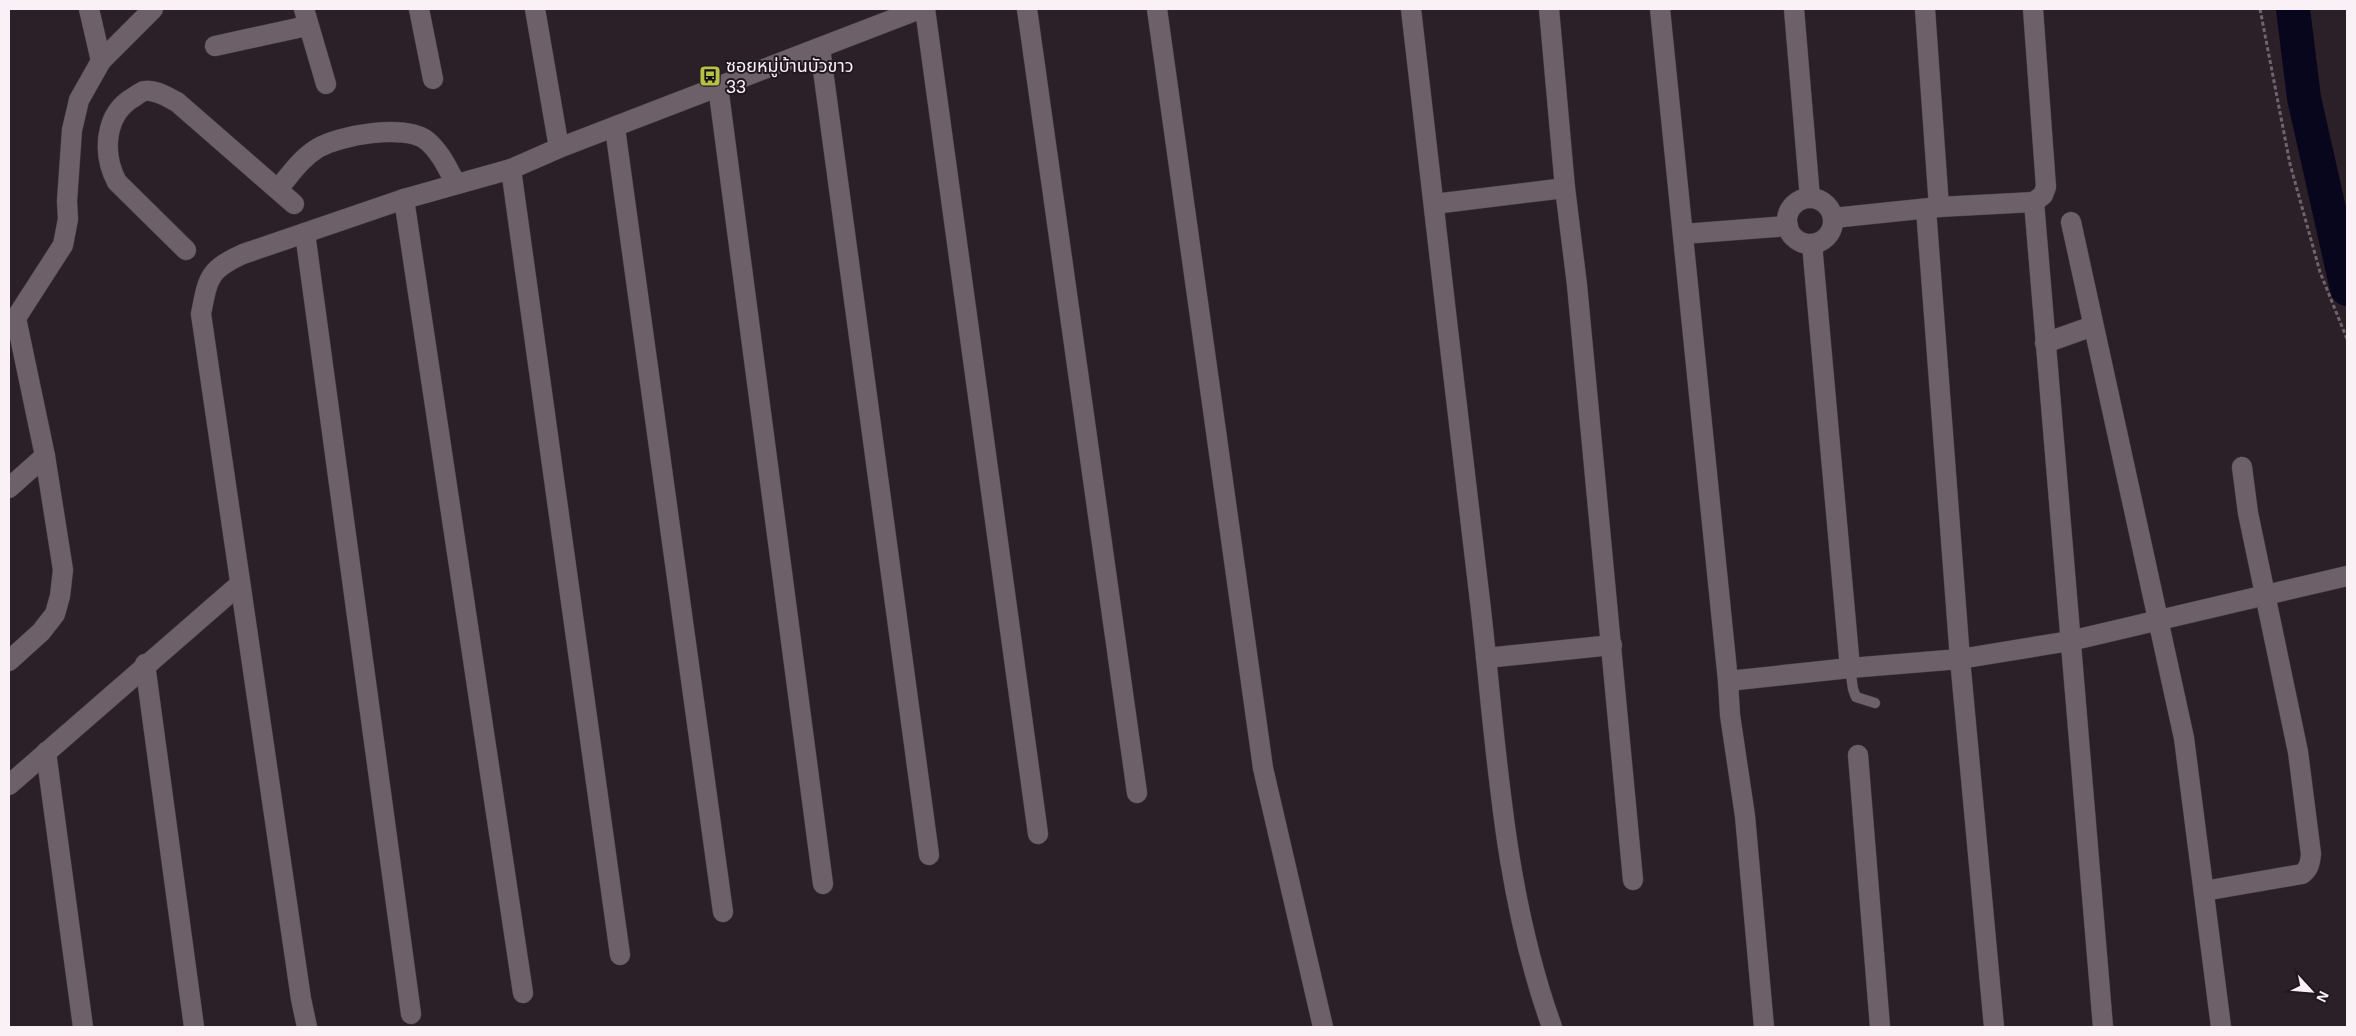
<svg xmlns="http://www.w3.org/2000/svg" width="2356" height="1036" viewBox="0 0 2356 1036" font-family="Helvetica,'Noto Sans Thai',sans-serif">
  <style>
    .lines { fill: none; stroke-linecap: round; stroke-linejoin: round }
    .river { stroke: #08061d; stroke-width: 34 }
    .service-casing { stroke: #463c43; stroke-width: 11 }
    .minor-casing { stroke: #463c43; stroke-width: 21 }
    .path { stroke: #6e646a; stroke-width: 3; stroke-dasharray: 4 2.5; stroke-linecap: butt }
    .service { stroke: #6d6069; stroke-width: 10 }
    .minor { stroke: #6d6069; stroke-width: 20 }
    .labels { text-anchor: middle; stroke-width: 4; stroke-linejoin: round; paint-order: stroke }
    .poi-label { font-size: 18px; fill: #f9f1f6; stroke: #21171e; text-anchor: start }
  </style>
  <rect width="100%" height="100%" fill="#2b2027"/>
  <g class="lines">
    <!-- river -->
    <polyline class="river" points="2293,9 2304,98 2347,289"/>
    <!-- service casing -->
    <g class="service-casing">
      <polyline id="service" points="1850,668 1853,689 1856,697 1875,703"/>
    </g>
    <!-- minor casing -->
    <g class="minor-casing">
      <g id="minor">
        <polyline points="89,9 101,61 153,9"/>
        <polyline points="304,9 326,84"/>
        <polyline points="419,9 433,79"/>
        <polyline points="535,9 559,148"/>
        <polyline points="925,9 1038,834"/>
        <polyline points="1027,9 1137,793"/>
        <polyline points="1157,9 1263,768 1323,1027"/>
        <path d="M1411 9C1434 209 1457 410 1481 610 1497 752 1503 891 1552 1027"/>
        <polyline points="1549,9 1565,188 1577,285 1633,880"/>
        <polyline points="1660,9 1728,681 1730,715 1745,816 1764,1027"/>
        <polyline points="1794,9 1810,198"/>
        <polyline points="1925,9 1939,207"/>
        <polyline points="215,46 307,26"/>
        <polyline points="820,48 929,855"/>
        <polyline points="718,86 823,884"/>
        <polyline points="615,128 723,912"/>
        <polyline points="511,169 620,955"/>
        <path d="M278 189C290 175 301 158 318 148 340 135 404 124 426 140 440 151 448 169 456 184"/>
        <circle cx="1810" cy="221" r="23"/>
        <polyline points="404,199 523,993"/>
        <polyline points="2034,202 2103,1027"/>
        <polyline points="1434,204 1565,188"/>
        <polyline points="1926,209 1960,659 1994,1027"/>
        <polyline points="1833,218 1939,207 2034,202 2043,195 2046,187 2033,9"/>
        <polyline points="2071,222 2184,738 2221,1027"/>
        <polyline points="305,233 411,1014"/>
        <polyline points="1683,234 1788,226"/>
        <polyline points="1812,244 1850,668"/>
        <path d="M186 250 117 182C102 154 104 114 134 97 137 95 141 92 144 91 156 89 167 97 177 102L294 204"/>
        <polyline points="9,321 16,318 63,245 68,219 67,201 72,130 79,100 101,61"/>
        <polyline points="2045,343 2093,326"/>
        <polyline points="9,488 45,456"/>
        <polyline points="1486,658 1612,645"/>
        <polyline points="9,661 41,632 55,614 60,596 63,570 45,456 16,318"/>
        <polyline points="145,664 194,1027"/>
        <polyline points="1728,681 1850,668 1960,659 2070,641 2347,576"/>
        <polyline points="46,752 83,1027"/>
        <polyline points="1858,755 1880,1027"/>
        <polyline points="9,785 240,584"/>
        <path d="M2204 891 2302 874C2309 869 2310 863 2311 854L2298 752 2248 513 2242 467"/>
        <path d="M307 1027 301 999 201 314C208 278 208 270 243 254L404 199 511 169 559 148 920 9"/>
      </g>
    </g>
    <!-- path -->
    <polyline class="path" points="2260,9 2290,164 2320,272 2347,339"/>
    <!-- service -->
    <use href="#service" class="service"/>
    <!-- minor -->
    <use href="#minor" class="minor"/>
  </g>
  <!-- icons -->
  <defs>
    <g id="bus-square" transform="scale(1.125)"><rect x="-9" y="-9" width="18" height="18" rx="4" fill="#b7c148" stroke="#21171e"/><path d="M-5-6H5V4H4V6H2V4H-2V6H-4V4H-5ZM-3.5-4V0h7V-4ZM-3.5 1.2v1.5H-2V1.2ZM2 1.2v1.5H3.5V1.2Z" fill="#111"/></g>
  </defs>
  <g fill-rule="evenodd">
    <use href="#bus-square" x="710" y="76"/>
  </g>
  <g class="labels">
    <!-- poi labels -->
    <g class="poi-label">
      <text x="726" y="72">ซอยหมู่บ้านบัวขาว<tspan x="726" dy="21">33</tspan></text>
    </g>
  </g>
  <!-- border -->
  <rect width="2356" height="1036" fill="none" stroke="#f9f1f6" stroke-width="20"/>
  <!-- north arrow -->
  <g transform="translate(2311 991) rotate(116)" stroke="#21171e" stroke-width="4" paint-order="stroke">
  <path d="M0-4L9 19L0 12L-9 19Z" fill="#f9f1f6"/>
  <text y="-8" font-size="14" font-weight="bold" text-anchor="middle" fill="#f9f1f6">N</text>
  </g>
</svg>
